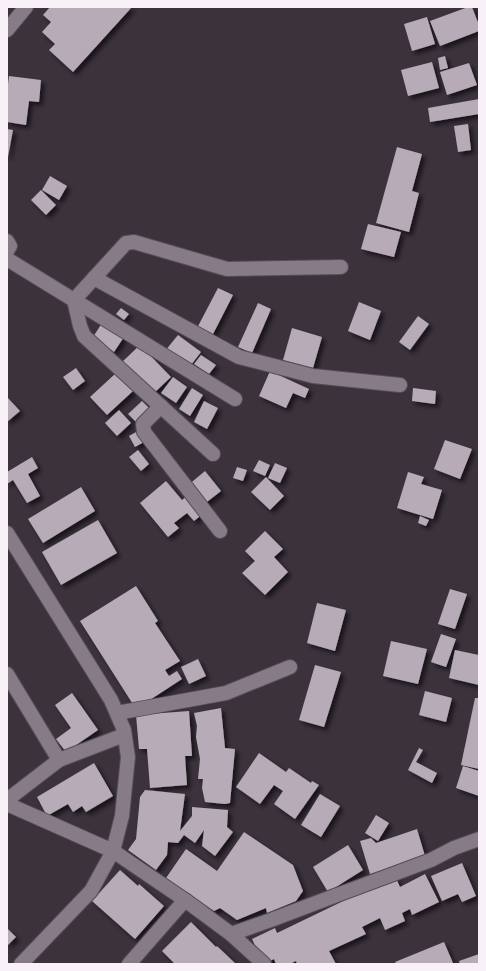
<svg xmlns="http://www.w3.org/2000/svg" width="486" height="971" viewBox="0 0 486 971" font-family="Karla,sans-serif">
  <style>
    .building { fill: #b6abb7; filter: url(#shadow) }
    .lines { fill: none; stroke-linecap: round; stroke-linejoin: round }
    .street-casing { stroke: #554e56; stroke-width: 16 }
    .street { stroke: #867b86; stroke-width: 14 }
  </style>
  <defs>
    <filter id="shadow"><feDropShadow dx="3.5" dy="3.5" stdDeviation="2" flood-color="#0009"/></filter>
  </defs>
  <rect width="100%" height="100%" fill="#3b323c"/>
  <!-- building -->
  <g class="building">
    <polygon points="50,7 132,7 73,72 49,50 55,44 42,32 51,22 43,15"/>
    <polygon points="468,7 472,7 479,25 479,31 440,46 430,21"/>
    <polygon points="427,17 435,44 412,51 404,24"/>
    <polygon points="445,56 448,68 440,70 438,58"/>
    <polygon points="432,62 439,88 408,96 401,70"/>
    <polygon points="469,63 477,85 447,95 440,72"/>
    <polygon points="9,76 41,80 39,102 29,101 26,125 7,122 7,92"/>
    <polygon points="479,99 479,114 430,122 428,108"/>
    <polygon points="468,124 471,150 458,152 454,126"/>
    <polygon points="7,129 13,130 8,157 7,157"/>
    <polygon points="397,147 422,154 412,191 419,193 409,232 376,223"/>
    <polygon points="50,176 67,186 59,200 42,190"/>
    <polygon points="41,190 56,205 46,215 31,200"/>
    <polygon points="368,224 401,232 394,257 361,249"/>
    <polygon points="218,288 233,295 211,338 196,330"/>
    <polygon points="359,302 381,311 370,340 348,331"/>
    <polygon points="258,303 271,309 252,353 238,347"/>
    <polygon points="121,308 129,314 124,320 116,314"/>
    <polygon points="418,316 429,324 410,350 399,342"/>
    <polygon points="102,323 124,337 114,352 93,337"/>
    <polygon points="292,328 322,337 313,368 283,360"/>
    <polygon points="178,335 201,352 188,369 165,351"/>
    <polygon points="140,345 171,377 153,394 122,362"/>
    <polygon points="201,355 216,365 209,374 194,364"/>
    <polygon points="76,368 85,381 73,390 63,377"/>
    <polygon points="270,371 309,389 305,398 293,393 286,408 259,396"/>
    <polygon points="116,373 133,391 107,415 90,397"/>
    <polygon points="173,377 187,387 176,403 161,393"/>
    <polygon points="192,388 203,395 190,416 179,409"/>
    <polygon points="413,388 436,391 435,404 412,401"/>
    <polygon points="7,397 20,411 7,422"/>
    <polygon points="142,401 151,410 137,423 128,414"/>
    <polygon points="204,401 218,408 207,429 194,422"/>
    <polygon points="119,410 131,423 117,436 105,423"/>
    <polygon points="138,431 144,442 135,447 129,436"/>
    <polygon points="445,440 472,449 460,479 434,469"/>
    <polygon points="138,450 149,464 141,471 129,457"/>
    <polygon points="32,457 38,468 28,474 40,496 27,503 13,480 7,484 7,472"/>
    <polygon points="259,460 270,465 265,476 253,471"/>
    <polygon points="275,463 287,468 280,483 268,478"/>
    <polygon points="237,467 247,470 243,481 233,478"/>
    <polygon points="205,471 221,491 203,505 187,486"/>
    <polygon points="408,472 424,477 421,484 442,490 433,519 397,508"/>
    <polygon points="266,477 284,496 270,510 251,492"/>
    <polygon points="166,481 182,500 188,495 204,513 194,521 187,513 174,523 179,528 168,537 140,503"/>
    <polygon points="81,487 95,511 43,543 28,519"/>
    <polygon points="420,516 429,520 426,526 418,523"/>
    <polygon points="98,520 117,553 61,585 42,552"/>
    <polygon points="265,531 283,549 274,557 288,572 265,595 242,573 255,561 245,551"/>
    <polygon points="136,586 158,621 155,623 180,661 165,670 169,676 177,671 182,679 136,709 80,621"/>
    <polygon points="450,589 467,594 455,629 438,624"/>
    <polygon points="317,603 346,610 335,651 307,643"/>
    <polygon points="441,634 456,639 446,667 431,662"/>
    <polygon points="391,641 427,649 418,684 383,676"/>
    <polygon points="455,650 479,655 479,685 449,678"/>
    <polygon points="198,659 206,676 189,684 181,667"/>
    <polygon points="315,665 341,672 324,727 299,720"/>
    <polygon points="425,691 452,698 446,722 419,715"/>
    <polygon points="72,693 98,730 66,752 56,739 71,728 55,705"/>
    <polygon points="475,698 479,698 479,769 461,765"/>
    <polygon points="221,708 225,748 235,749 230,803 225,804 205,802 202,788 203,779 198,779 200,759 196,737 197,726 194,713"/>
    <polygon points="189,711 192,756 185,756 187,785 150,788 147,749 139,749 136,715"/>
    <polygon points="419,748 423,750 416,762 437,773 432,783 408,770"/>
    <polygon points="259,753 286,772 289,768 311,783 312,781 319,785 295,819 274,804 283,791 274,785 260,804 236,787"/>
    <polygon points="94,763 113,796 86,812 82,806 73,812 68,804 47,816 37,797"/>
    <polygon points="463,766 479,771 479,796 456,788"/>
    <polygon points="145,790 185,794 180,831 192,816 192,807 228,810 227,827 233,832 215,856 202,846 204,830 195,843 184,835 178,843 168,842 167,855 156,870 128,850 136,839 140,797"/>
    <polygon points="320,794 340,806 321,837 301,825"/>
    <polygon points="376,815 389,823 378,841 365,833"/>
    <polygon points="417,829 425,856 370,874 360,841 371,838 376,843"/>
    <polygon points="244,832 293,865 303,891 296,901 267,913 266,908 237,920 220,908 214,911 166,878 186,849 217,871"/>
    <polygon points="348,845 363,870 328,892 313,867"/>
    <polygon points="462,863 476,896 462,902 458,894 442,901 431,876"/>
    <polygon points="120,870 138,886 139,884 164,906 135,939 92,901"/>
    <polygon points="425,874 439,902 412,915 410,909 402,913 405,921 385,930 380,918 362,927 366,934 329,951 336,964 297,964 296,961 290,964 276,964 274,959 264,964 252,939 275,928 277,933 395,876 400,887"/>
    <polygon points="191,922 216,947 217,946 236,964 175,964 162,951"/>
    <polygon points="7,928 16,937 7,946"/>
    <polygon points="444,942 453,963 449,964 396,964 395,962"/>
    <polygon points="479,954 479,964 460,964 459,961"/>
  </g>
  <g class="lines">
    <!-- street casing -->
    <g class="street-casing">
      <g id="street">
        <polyline points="7,30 26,7"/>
        <polyline points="7,241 10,246 7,251"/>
        <polyline points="7,259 235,399"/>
        <polyline points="94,278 239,357 313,376 400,385"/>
        <polyline points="161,406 143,424 144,432 220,531"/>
        <polyline points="213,454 84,336 80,326 74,300 126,243 134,242 227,269 341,267"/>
        <polyline points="7,533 111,700 124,730 128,757 122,816 113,851 91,891 21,964"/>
        <polyline points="7,674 59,760"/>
        <polyline points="117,713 226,693 290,667"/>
        <polyline points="7,800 59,760 124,735"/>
        <polyline points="7,804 113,851 185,900 231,934 264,964"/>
        <polyline points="231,934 271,920 321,901 431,860 454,848 479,839"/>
        <polyline points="129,964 185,900"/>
      </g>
    </g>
    <!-- street -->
    <use href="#street" class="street"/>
  </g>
  <!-- border -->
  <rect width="486" height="971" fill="none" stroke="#f8f2f8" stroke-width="16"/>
</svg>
